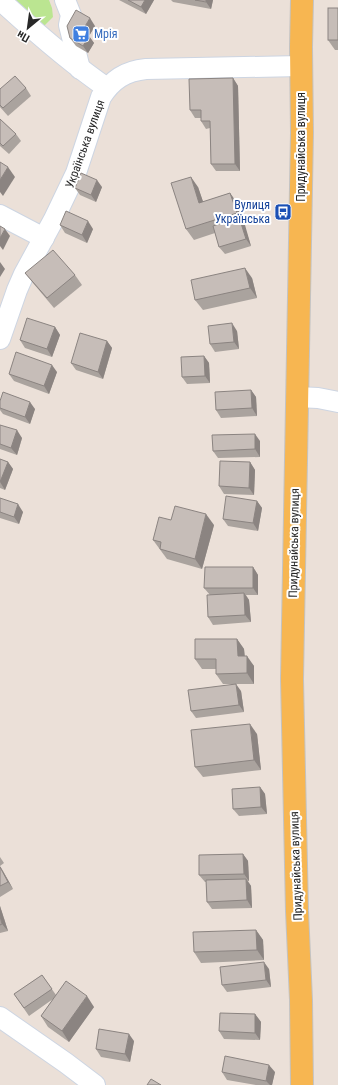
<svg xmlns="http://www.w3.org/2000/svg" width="338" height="1085" viewBox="0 0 338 1085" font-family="'Roboto Condensed',sans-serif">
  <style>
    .green { fill: #bbe591 }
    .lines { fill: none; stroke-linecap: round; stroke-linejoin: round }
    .minor-casing { stroke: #cdd5e2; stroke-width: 22 }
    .major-casing { stroke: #c3c3c3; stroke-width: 24 }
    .minor { stroke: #fff; stroke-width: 20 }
    .major { stroke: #f7b651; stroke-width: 22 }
    .wall { fill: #aaa39e }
    .shaded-wall { fill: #8b8481 }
    .building { fill: #c6bdb8; stroke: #8b8481 }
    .labels { text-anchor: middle; stroke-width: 4; stroke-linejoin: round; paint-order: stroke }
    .shop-label { font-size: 12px; fill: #366cbe; stroke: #fff; text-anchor: start }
    .street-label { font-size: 12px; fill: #282828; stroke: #fff }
    .transit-label { font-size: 12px; fill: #164399; stroke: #fff; text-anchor: end }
  </style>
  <rect width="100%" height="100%" fill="#ebe0d8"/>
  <!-- green -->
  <polygon class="green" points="7,0 49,0 52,8 53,17 45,25 42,26"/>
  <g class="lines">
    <!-- minor casing -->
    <g class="minor-casing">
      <g id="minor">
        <path d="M0 0C35 32 69 62 107 88"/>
        <polyline points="65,0 71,15 69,25 80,69"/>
        <polyline points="0,215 44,238"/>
        <path d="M0 339 17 290 24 274 54 219 76 173 101 97C112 80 125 71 146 69L301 66"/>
        <polyline points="297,397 318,398 338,402"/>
        <polyline points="0,1017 66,1063 95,1085"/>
      </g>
    </g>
    <!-- major casing -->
    <g class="major-casing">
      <polyline id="major" points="302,1085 301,1000 297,911 292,679 302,133 301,47 302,0"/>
    </g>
    <!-- minor -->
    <use href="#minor" class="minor"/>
    <!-- major -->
    <use href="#major" class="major"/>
  </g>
  <!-- wall -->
  <g class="wall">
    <polygon points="119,0 154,0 146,14"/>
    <polygon points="171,0 213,0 211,9 173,2"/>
    <polygon points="338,8 338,50 335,50 328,40"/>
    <polygon points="95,26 89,36 94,43 88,53 76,46 70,38"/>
    <polygon points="233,78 238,86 240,171 216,171 211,164 210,128 206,129 201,121 201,118 195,118 190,110"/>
    <polygon points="26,88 31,96 8,116 0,107 0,89"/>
    <polygon points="0,119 16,134 21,141 9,154 0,146"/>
    <polygon points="102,187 96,202 80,195 75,188"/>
    <polygon points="198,187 203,202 230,193 237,203 251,246 225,254 219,247 215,233 194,240 186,229"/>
    <polygon points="60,225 93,229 87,243 65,233"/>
    <polygon points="25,273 75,275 82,285 54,308 33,283"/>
    <polygon points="252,278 257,298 203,310 195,300"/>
    <polygon points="55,327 60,335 52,357 25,348 20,340"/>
    <polygon points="237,331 239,349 215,352 210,344"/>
    <polygon points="107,341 112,348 103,379 76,370 71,363"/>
    <polygon points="204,356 209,363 210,383 187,384 182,377"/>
    <polygon points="57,372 49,394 14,381 9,374"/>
    <polygon points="251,390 256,397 257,416 221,418 216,410"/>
    <polygon points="0,401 35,409 30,424 3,414 0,410"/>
    <polygon points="0,425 22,438 17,455 0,449"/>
    <polygon points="260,441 260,457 218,458 213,451"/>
    <polygon points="0,459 8,462 13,469 5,490 0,488"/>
    <polygon points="250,462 255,470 254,495 224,494 219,486"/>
    <polygon points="0,498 23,512 19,524 0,518"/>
    <polygon points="257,501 262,508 258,531 228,526 223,519"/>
    <polygon points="171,520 214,525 202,569 167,559 153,540"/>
    <polygon points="253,567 258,575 258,595 246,595 249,600 251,622 213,625 208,617 210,595 204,588"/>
    <polygon points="237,639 244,649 245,656 254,666 254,684 223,684 216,674 216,669 202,669 195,659"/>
    <polygon points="241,691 244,712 196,718 191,711"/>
    <polygon points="257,734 261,770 203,777 195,767"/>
    <polygon points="260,787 265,794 267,814 239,816 233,809"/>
    <polygon points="243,854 248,861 249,881 248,881 251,886 252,908 212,909 207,902 206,882 205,882 199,875"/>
    <polygon points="0,857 4,863 0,866"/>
    <polygon points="0,866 13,889 0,897"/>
    <polygon points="0,906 8,931 0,933"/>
    <polygon points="256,930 263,940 264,960 201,963 194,952"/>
    <polygon points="269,969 271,987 227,992 222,985"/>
    <polygon points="42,975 56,995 94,1007 69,1042 48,1027 41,1016 53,999 29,1016 14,994"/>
    <polygon points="255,1014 261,1022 260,1040 224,1039 219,1031"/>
    <polygon points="134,1041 130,1062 101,1057 96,1049"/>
    <polygon points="222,1072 275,1072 272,1085 256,1085 227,1080"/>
  </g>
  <!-- shaded-wall -->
  <g class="shaded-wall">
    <polygon points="145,0 154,0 146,14 141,7"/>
    <polygon points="206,0 213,0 211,9 206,2"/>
    <polygon points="90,18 95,26 89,36 94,43 88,53 83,46 84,28"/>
    <polygon points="233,78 238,86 240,171 235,164"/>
    <polygon points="8,167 15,177 3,196 0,192 0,180"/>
    <polygon points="191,177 198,187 207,213 199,203"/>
    <polygon points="97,180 102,187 96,202 91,195"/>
    <polygon points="230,193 237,203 244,223 237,213"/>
    <polygon points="239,217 245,225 251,246 246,239"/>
    <polygon points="88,221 93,229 87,243 82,235"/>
    <polygon points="5,229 10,236 3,250 0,246 0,238"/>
    <polygon points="0,262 5,269 0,277"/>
    <polygon points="245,268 252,278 257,298 250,288"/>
    <polygon points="232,323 237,331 239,349 234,342"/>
    <polygon points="55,327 60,335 52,357 47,349"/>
    <polygon points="107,341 112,348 103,379 98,372"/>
    <polygon points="204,356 209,363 210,383 205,376"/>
    <polygon points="52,365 57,372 49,394 44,386"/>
    <polygon points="251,390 256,397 257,416 252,408"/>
    <polygon points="30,402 35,409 30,424 25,417"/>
    <polygon points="17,430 22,438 17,455 11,448"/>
    <polygon points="255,434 260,441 260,457 255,449"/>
    <polygon points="8,462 13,469 5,490 0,482"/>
    <polygon points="250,462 255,470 254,495 249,488"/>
    <polygon points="257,501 262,508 258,531 253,523"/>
    <polygon points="18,504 23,512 19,524 14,517"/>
    <polygon points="206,514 214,525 202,569 195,559"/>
    <polygon points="253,567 258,575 258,595 253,588"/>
    <polygon points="244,593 249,600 251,622 245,615"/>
    <polygon points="237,639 244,649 245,666 238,656"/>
    <polygon points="247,656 254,666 254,684 247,673"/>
    <polygon points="236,684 241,691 244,712 239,705"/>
    <polygon points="250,724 257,734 261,770 254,760"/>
    <polygon points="260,787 265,794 267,814 261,807"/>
    <polygon points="243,854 248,861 249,881 244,874"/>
    <polygon points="0,866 3,871 13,889 8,882"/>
    <polygon points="246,879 251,886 252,908 247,900"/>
    <polygon points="0,906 8,931 2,924 0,916"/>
    <polygon points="256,930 263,940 264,960 257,950"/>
    <polygon points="264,962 269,969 271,987 266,980"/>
    <polygon points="87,996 94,1007 69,1042 62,1031"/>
    <polygon points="255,1014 261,1022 260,1040 255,1033"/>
    <polygon points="129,1034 134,1041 130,1062 125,1054"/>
    <polygon points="269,1065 275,1072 272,1085 270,1085 266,1081"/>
  </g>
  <!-- building -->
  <g class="building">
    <polygon points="128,0 145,0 141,7"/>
    <polygon points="195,0 206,0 206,2"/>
    <rect x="328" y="8" width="10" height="32"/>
    <polygon points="76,10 90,18 84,28 89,36 83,46 70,38 67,26"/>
    <polygon points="15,76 26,88 3,108 0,105 0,89"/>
    <polygon points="233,78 235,164 211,164 210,121 201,121 201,110 190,110 189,79"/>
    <polygon points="0,119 16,134 3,146 0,143"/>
    <polygon points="0,162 8,167 0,180"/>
    <polygon points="81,173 97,180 91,195 75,188"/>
    <polygon points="191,177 199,203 230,193 237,213 186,229 171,183"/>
    <polygon points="66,211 88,221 82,235 60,225"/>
    <polygon points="239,217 246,239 219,247 213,226"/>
    <polygon points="0,226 5,229 0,238"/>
    <polygon points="53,250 75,275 47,298 25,273"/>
    <polygon points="245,268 250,288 195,300 191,280"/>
    <polygon points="27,318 55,327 47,349 20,340"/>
    <polygon points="232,323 234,342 210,344 208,326"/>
    <polygon points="80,333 107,341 98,372 71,363"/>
    <polygon points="16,352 52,365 44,386 9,374"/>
    <polygon points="204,356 205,376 182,377 181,357"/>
    <polygon points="251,390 252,408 216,410 215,392"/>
    <polygon points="3,392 30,402 25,417 0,408 0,401"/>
    <polygon points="0,425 17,430 11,448 0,444"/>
    <polygon points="255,434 255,449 213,451 212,435"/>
    <polygon points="0,459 8,462 0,482"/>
    <polygon points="220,461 250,462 249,488 219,486"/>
    <polygon points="226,496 257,501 253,523 223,519"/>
    <polygon points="0,498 18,504 14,517 0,512"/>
    <polygon points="175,506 206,514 195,559 160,549 161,542 153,540 159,517 171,520"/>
    <polygon points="205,567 253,567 253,588 204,588"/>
    <polygon points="244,593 245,615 208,617 207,595"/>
    <polygon points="195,639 237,639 238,656 247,656 247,673 216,674 216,659 195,659"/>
    <polygon points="236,684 239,705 191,711 188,690"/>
    <polygon points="250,724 254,760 195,767 191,730"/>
    <polygon points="260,787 261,807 233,809 232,789"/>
    <polygon points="243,854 244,874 199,875 199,855"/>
    <polygon points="0,867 8,882 0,886"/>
    <polygon points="246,879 247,900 207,902 206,880"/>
    <polygon points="0,916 2,924 0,925"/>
    <polygon points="256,930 257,950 194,952 193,932"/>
    <polygon points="264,962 266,980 222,985 220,967"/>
    <polygon points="42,975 52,989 24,1008 14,994"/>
    <polygon points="66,981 87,996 62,1031 41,1016"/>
    <polygon points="220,1013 255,1014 255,1033 219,1031"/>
    <polygon points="99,1029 129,1034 125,1054 96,1049"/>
    <polygon points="225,1056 269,1065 266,1081 222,1072"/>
    <polygon points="151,1079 161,1085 147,1085"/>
  </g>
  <!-- icons -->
  <defs>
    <g id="supermarket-square" transform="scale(0.9)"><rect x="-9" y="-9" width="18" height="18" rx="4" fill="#3f7fe0" stroke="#fff"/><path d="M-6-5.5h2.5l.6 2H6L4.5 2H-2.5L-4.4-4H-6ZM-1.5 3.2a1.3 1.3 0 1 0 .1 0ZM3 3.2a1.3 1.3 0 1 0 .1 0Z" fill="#fff"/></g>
    <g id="bus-square" transform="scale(0.9)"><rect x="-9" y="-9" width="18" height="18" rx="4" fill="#1a4fb4" stroke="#fff"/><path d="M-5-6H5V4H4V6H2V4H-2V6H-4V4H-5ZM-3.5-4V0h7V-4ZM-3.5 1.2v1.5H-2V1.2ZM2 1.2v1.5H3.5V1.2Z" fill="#fff"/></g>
  </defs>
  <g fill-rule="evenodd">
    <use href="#supermarket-square" x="81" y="34"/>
    <use href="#bus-square" x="283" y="212"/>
  </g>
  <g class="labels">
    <!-- shop labels -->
    <g class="shop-label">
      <text x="94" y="38">Мрія</text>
    </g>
    <!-- street labels -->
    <g class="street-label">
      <text transform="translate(85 144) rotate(-70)" y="4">Українська вулиця</text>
      <text transform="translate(301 147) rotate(-90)" y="4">Придунайська вулиця</text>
      <text transform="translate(294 543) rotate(-89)" y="4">Придунайська вулиця</text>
      <text transform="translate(296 866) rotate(-92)" y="4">Придунайська вулиця</text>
    </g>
    <!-- transit labels -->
    <g class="transit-label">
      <text x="270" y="209">Вулиця<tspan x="270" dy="14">Українська</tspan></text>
    </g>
  </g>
  <!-- north arrow -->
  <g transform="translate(28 28) rotate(209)" stroke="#ffffff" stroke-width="3" paint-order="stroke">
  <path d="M0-3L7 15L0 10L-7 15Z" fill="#282828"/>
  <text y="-6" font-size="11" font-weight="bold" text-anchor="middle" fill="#282828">Пн</text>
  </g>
</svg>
